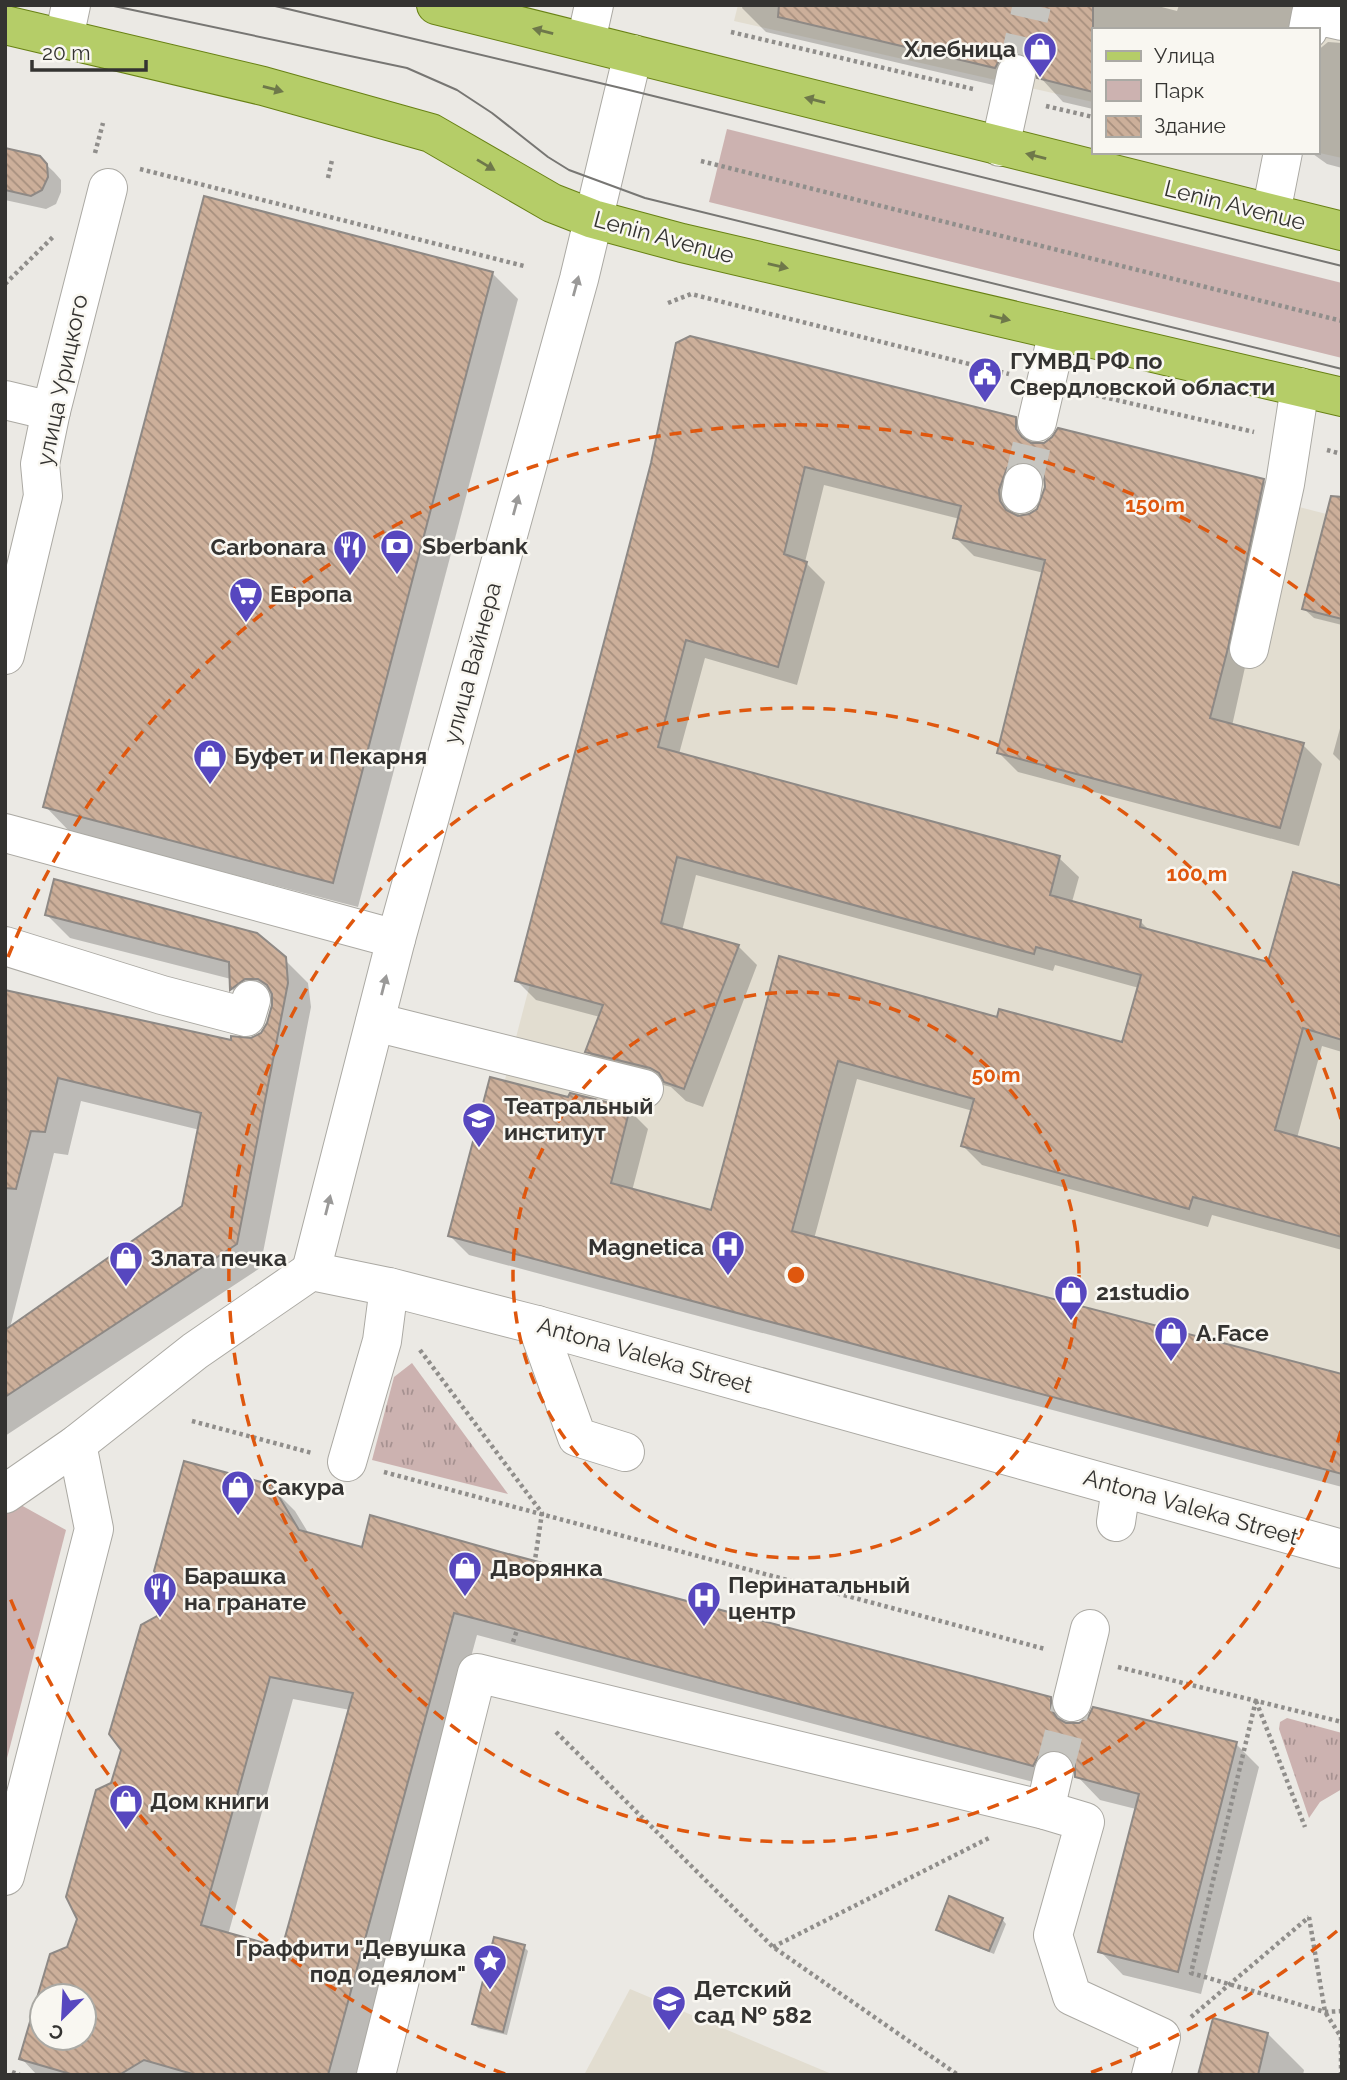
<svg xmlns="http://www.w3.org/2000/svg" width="1347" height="2080" viewBox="0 0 1347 2080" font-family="Raleway,sans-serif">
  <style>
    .built { fill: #e2ddd0 }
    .grass { fill: url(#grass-tufts) }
    .park { fill: #ccb2b0 }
    .shadow { fill: #0003; fill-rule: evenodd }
    .building { fill: url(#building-back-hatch); stroke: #8e8985; stroke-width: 2; fill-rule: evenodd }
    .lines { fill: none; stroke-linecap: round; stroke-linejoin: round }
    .minor-tunnel { stroke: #c6c5c0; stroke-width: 38; stroke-dasharray: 38 19; stroke-linecap: butt }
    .minor-casing { stroke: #aba9a3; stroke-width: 40 }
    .major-casing { stroke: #688114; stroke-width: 40 }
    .path { stroke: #908e8b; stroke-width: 4.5; stroke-dasharray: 3.5 3.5; stroke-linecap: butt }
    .minor { stroke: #fff; stroke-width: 38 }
    .major { stroke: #b5cd68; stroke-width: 38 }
    .tram { stroke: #777673; stroke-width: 2 }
    .oneway { fill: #6e784a }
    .oneway2 { fill: #9a9998 }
    .ring { fill: none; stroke: #df570e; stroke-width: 3.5; stroke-dasharray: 12 9 }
    .labels { text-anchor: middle; stroke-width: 5; stroke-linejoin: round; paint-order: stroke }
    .poi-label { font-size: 23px; font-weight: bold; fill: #343331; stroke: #f9f7f1; text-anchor: start }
    .street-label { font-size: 23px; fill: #343331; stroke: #f9f7f1 }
    .centre { fill: #df570e; stroke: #f9f7f1; stroke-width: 3.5 }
    .ring-label { font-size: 21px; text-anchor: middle; font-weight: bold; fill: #df570e; stroke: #f9f7f1; stroke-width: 5; stroke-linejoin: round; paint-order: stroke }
  </style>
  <defs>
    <pattern id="grass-tufts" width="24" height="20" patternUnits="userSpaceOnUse" patternTransform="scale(1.75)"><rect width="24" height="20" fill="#ccb2b0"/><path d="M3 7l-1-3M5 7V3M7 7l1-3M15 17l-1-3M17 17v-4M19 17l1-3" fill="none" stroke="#a69190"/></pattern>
    <pattern id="building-back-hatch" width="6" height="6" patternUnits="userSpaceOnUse" patternTransform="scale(1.75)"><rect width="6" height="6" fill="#ccaf9a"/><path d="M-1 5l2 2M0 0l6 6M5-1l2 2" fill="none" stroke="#a68f7e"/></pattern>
  </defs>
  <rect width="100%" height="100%" fill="#ebe9e4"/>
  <!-- built -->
  <g class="built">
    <polygon points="738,5 1342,5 1342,158 1315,152 1317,152 1317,30 1093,30 1093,102 734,21"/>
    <polygon points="695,352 1342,518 1342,1440 466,1229"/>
    <polygon points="630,1989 834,2075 584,2075"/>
  </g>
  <!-- grass -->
  <g class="grass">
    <polygon points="412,1363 508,1494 372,1460 394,1377"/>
    <polygon points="1287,1718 1342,1733 1342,1789 1320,1802 1309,1818 1279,1729 1280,1722"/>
  </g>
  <!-- park -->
  <g class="park">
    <polygon points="727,129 1342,283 1342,358 709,202"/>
    <polygon points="19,1504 66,1530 5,1766 5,1515"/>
  </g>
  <!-- shadow -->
  <g class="shadow">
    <polygon points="743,5 1154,5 1177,11 1179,5 1342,5 1315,30 1093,30 1093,109 1063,102 1039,76 1033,77 1019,91 766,32 742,8"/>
    <polygon points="1328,42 1342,43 1342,168 1327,164 1313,154 1276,152 1317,152 1317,51"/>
    <polygon points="5,149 39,158 54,172 61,180 61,192 56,204 46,209 5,200"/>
    <polygon points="493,274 518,299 358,907 70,832 45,806"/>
    <path d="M1015 418 1034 438V445L1263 480 1282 500 1232 726 1303 745 1322 764 1299 846 1018 772 999 753 1044 573 974 556 955 537 960 519 824 485 805 562 825 582 797 685 705 658 679 754 1059 858 1079 877 1072 902 1140 921 1151 932 1270 964 1342 887V1052L1322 1046 1297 1138 1342 1150V1250L1212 1215 1208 1227 982 1165 963 1146 973 1111 857 1079 814 1239 1342 1376V1487L469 1255 450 1236 569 1099 629 1110 648 1129 632 1191 712 1212 781 958 998 1019 1123 1045 1139 988 1055 965 1053 971 696 875 682 931 738 946 757 965 703 1107 686 1101 671 1087 606 1070 587 1051 600 1017 536 1000 517 981 652 463ZM1046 480V486L1040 509 1028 516 1019 517 1020 498 1035 481Z"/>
    <polygon points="1342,500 1342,625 1314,618 1304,609"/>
    <polygon points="1342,721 1342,763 1333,754"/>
    <path d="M47 915 284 959 308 983 311 1007 260 1268 5 1436V992L233 1042 253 1040 263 1033 269 1024 273 999 255 1012 232 989 231 979 70 938ZM81 1101 200 1130 184 1207 10 1328 54 1153 68 1155Z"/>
    <path d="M271 1487 295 1511 309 1534 363 1549 497 1552 1050 1698 1074 1722V1725L1236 1744 1259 1767 1201 1994 1123 1975 1100 1951 1136 1809 1100 1800 1077 1776V1773H1071L1056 1788 477 1635 357 2075H37L21 2058 51 1955 68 1949 78 1918 158 1617ZM293 1699 350 1710 284 1951 228 1935ZM42 1996H84V2038H42Z"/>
    <polygon points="1002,1919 1006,1924 994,1954 942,1933 938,1929"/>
    <polygon points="524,1947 528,1951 507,2035 478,2028 474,2024"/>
    <polygon points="1268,2034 1304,2070 1303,2075 1200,2075"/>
  </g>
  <!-- building -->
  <g class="building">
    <polygon points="779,5 1093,5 1093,92 1037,78 1037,67 1031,58 1021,53 1009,53 1000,59 995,68 778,17"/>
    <polygon points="5,148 40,156 47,164 48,177 42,190 31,196 5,190"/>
    <polygon points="204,196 493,272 333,883 43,807"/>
    <path d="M690 336 1016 417V429L1022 437 1031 443H1044L1052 437 1058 428 1264 479 1228 648 1210 718 1304 743 1280 828 997 753 1045 560 953 538 961 506 805 467 784 554 807 562 778 667 686 640 658 747 1060 856 1050 895 1141 920 1140 927 1268 962 1293 872 1342 886V1040L1303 1028 1275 1130 1342 1149V1237L1193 1197 1189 1209 961 1146 974 1099 838 1061 792 1231 1342 1374V1474L448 1236 490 1077 568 1097 570 1093 630 1108 611 1183 711 1210 779 956 997 1017 999 1009 1122 1042 1141 975 1036 947 1034 954 677 857 661 923 739 945 684 1089 664 1082 659 1073 650 1068 585 1052 603 1005 515 981 651 463 676 343ZM1026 461 1038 467 1044 476 1045 487 1037 509 1029 514 1018 516 1006 510 1000 501 999 490 1007 468 1015 463Z"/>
    <polygon points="1331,496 1342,497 1342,619 1302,609"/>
    <polygon points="54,879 257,933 286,957 288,983 237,1244 5,1397 5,1330 182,1206 201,1113 58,1078 45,1132 31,1131 16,1189 5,1188 5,990 231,1040 231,1036 251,1038 261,1033 267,1023 272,1005 272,994 267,985 258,979 245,979 230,990 229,962 45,915"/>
    <path d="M184 1461 272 1485 299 1530 362 1547 370 1515 497 1551 1051 1697V1709L1057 1718 1066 1723H1079L1088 1717 1093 1707 1237 1742 1178 1972 1098 1952 1139 1794 1075 1777V1764L1069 1756 1060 1750H1047L1038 1757 1033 1766 454 1613 328 2075H196L144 2060 119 2075H74L19 2059 50 1954 67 1947 77 1919 66 1897 96 1790 111 1783 121 1750 109 1734 141 1625 157 1616 166 1587 154 1571ZM270 1677 353 1693 282 1948 201 1925ZM42 1996H84V2038H42Z"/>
    <polygon points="949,1896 1003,1918 989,1951 936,1930"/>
    <polygon points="494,1937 525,1945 503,2032 472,2024"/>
    <polygon points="1213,2018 1268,2033 1258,2075 1198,2075"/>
  </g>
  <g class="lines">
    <!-- minor-tunnel -->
    <g class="minor-tunnel">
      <polyline points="1016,74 1032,5"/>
      <polyline points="1023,483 1037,422"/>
      <polyline points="1054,1771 1072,1702"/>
    </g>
    <!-- minor casing -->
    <g class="minor-casing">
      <g id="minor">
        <polyline points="1308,30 1311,14 1342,21"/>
        <polyline points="64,38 71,5"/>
        <polyline points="586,41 594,5"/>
        <polyline points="1000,147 1016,74"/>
        <polyline points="1271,213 1283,152"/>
        <polyline points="5,400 51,411"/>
        <polyline points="1037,422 1058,331"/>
        <polyline points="1021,494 1023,483"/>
        <polyline points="1249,649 1285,484 1300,387"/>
        <polyline points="5,655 43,496 40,464 51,411 108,188"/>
        <polyline points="5,833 396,939"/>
        <polyline points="5,946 162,995 246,1017 251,1000"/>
        <polyline points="375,1022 644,1089"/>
        <polyline points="311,1271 396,939 579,279 633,54"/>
        <polyline points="537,1325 577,1437 625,1452"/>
        <polyline points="347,1462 382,1341 389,1287"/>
        <polyline points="5,1494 77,1444 195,1351 311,1271 389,1287 537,1325 1342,1549"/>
        <polyline points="1116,1522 1121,1488"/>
        <polyline points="1072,1702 1090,1629"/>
        <polyline points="1045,1810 1054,1771"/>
        <polyline points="5,1876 94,1529 77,1444"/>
        <polyline points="376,2075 477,1673 1045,1810 1085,1822 1053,1935 1072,1996 1161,2037 1151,2075"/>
      </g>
    </g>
    <!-- major casing -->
    <g class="major-casing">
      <g id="major">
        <polyline points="436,5 1342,231"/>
        <polyline points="5,25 263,86 431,133 552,203 593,219 682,243 1342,397"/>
      </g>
    </g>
    <!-- path -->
    <g class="path">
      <polyline points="731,32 973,89"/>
      <polyline points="1046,106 1093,117"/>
      <polyline points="95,153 103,123"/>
      <polyline points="701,161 1342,321"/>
      <polyline points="140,169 524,266"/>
      <polyline points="328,178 332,160"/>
      <polyline points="5,284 55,235"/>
      <polyline points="668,303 691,294 1009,374"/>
      <polyline points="1082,392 1254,432"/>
      <polyline points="1327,450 1342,454"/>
      <polyline points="420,1350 542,1513 535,1560"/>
      <polyline points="192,1421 312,1453"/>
      <polyline points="384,1472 1045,1649"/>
      <polyline points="513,1642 517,1630"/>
      <polyline points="1118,1667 1342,1722"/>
      <polyline points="1256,1700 1191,1973 1325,2012 1342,2011"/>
      <polyline points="1256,1701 1305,1827"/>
      <polyline points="556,1732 773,1947 958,2075"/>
      <polyline points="1309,1917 1325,2012 1341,2037 1341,2075"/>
      <polyline points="773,1947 991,1837"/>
      <polyline points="1191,2017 1309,1917"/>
      <polyline points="12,2072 20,2075"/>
    </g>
    <!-- minor -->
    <use href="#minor" class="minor"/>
    <!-- major -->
    <use href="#major" class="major"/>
    <!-- tram -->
    <g class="tram">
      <polyline points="109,5 407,68 457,90 492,113 548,157 569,170 645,198 1342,369"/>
      <polyline points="271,5 625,89 1342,266"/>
    </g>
  </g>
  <!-- one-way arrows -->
  <defs><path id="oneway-solid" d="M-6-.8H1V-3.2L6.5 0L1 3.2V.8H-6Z" transform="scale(1.75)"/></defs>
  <g class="oneway">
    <use href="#oneway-solid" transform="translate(543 31) rotate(-166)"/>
    <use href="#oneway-solid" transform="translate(273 89) rotate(15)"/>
    <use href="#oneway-solid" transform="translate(815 100) rotate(-166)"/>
    <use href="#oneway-solid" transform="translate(1036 156) rotate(-166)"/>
    <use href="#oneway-solid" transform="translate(486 165) rotate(31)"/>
    <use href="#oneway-solid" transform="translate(778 266) rotate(13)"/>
    <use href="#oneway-solid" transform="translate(1000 318) rotate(13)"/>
  </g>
  <g class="oneway2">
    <use href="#oneway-solid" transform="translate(576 286) rotate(-75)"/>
    <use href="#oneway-solid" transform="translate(516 505) rotate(-75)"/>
    <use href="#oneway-solid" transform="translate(384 985) rotate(-76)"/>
    <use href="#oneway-solid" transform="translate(328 1205) rotate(-76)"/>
  </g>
  <!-- distance rings -->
  <g class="ring">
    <circle cx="796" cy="1275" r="283"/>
    <path d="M1341 1431A567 567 0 1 1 1341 1119"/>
    <path d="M1337 1931A850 850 0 0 1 1087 2074M505 2074A850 850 0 0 1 8 1593M8 957A850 850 0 0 1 1337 619"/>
  </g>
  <!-- icons -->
  <defs>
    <g id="shop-pin" transform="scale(1.75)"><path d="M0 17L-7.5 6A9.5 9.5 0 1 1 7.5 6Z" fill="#5747bf" stroke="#f9f7f1"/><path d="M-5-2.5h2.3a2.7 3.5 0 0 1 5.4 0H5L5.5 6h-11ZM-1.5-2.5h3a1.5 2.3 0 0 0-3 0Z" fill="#fff"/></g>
    <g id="civic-pin" transform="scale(1.75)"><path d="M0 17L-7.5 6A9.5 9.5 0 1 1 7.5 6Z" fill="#5747bf" stroke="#f9f7f1"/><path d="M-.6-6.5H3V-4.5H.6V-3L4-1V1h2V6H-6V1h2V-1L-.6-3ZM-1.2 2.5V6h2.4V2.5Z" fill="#fff"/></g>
    <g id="bank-pin" transform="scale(1.75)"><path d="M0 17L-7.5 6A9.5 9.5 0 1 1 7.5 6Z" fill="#5747bf" stroke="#f9f7f1"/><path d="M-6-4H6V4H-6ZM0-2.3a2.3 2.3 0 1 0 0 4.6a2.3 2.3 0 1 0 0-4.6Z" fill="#fff"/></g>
    <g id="restaurant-pin" transform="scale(1.75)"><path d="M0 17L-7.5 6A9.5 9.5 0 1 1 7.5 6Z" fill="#5747bf" stroke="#f9f7f1"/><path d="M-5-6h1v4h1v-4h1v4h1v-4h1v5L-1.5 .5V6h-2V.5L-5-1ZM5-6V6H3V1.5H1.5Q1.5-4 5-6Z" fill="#fff"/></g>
    <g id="supermarket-pin" transform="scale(1.75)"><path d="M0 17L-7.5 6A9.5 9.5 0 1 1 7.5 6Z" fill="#5747bf" stroke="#f9f7f1"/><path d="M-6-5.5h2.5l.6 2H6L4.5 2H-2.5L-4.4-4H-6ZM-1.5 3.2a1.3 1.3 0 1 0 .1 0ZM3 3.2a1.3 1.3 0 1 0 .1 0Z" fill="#fff"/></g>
    <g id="university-pin" transform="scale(1.75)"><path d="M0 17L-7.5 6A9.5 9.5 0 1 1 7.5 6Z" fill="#5747bf" stroke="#f9f7f1"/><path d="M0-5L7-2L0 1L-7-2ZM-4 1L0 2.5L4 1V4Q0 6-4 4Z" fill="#fff"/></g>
    <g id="hospital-pin" transform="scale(1.75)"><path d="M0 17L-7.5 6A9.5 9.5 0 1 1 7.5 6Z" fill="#5747bf" stroke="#f9f7f1"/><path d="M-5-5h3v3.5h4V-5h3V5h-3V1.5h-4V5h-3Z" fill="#fff"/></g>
    <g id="sight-pin" transform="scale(1.75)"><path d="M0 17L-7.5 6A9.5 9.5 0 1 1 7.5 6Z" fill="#5747bf" stroke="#f9f7f1"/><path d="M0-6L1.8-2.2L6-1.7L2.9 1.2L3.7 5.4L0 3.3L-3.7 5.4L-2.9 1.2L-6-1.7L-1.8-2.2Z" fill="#fff"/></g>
    <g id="school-pin" transform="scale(1.75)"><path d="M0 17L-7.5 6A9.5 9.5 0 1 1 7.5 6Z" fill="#5747bf" stroke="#f9f7f1"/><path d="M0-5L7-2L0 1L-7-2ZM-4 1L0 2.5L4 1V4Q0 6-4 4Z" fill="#fff"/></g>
  </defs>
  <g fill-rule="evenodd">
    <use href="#shop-pin" x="1040" y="49"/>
    <use href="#civic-pin" x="985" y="374"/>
    <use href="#bank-pin" x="397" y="546"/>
    <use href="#restaurant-pin" x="350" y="547"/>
    <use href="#supermarket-pin" x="246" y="594"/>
    <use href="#shop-pin" x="210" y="756"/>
    <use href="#university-pin" x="479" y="1119"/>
    <use href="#hospital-pin" x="728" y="1247"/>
    <use href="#shop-pin" x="126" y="1258"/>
    <use href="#shop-pin" x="1071" y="1292"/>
    <use href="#shop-pin" x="1171" y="1333"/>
    <use href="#shop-pin" x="238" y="1487"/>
    <use href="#shop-pin" x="465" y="1568"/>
    <use href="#restaurant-pin" x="160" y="1589"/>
    <use href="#hospital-pin" x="704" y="1598"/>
    <use href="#shop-pin" x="126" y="1801"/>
    <use href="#sight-pin" x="490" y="1961"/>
    <use href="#school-pin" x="669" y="2002"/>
  </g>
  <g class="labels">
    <!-- poi labels -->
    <g class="poi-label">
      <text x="1016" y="57" text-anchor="end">Хлебница</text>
      <text x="1010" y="369">ГУМВД РФ по<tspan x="1010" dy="26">Свердловской области</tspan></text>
      <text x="422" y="554">Sberbank</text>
      <text x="326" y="555" text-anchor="end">Carbonara</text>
      <text x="270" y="602">Европа</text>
      <text x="234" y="764">Буфет и Пекарня</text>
      <text x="504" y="1114">Театральный<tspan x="504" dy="26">институт</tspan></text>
      <text x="704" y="1255" text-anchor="end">Magnetica</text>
      <text x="150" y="1266">Злата печка</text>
      <text x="1096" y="1300">21studio</text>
      <text x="1196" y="1341">А.Face</text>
      <text x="262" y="1495">Сакура</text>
      <text x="490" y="1576">Дворянка</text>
      <text x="184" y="1584">Барашка<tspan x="184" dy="26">на гранате</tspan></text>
      <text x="728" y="1593">Перинатальный<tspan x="728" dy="26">центр</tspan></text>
      <text x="150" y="1809">Дом книги</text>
      <text x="466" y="1956" text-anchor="end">Граффити "Девушка<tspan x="466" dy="26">под одеялом"</tspan></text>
      <text x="694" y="1997">Детский<tspan x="694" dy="26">сад № 582</tspan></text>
    </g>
    <!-- street labels -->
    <g class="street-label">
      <text transform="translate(1235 205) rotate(14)" y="8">Lenin Avenue</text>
      <text transform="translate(664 237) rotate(15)" y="8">Lenin Avenue</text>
      <text transform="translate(62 380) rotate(-78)" y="8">улица Урицкого</text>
      <text transform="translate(472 663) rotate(-75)" y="8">улица Вайнера</text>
      <text transform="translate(645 1355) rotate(16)" y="8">Antona Valeka Street</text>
      <text transform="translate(1191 1507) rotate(16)" y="8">Antona Valeka Street</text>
    </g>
  </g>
  <circle cx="796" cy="1275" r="10" class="centre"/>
  <g class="ring-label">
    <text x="1155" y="512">150 m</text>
    <text x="1197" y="881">100 m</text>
    <text x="996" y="1082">50 m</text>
  </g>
  <!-- border -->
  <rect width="1347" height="2080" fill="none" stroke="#343331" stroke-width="14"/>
  <!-- legend -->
  <rect x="1092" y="28" width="228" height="126" fill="#f9f7f1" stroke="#aaa9a4" stroke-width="2"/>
  <rect x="1106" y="51" width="35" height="10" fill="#b5cd68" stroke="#aaa9a4" stroke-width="2"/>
  <text x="1154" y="63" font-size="21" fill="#343331">Улица</text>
  <rect x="1106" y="80" width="35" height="21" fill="#ccb2b0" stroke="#aaa9a4" stroke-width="2"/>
  <text x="1154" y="98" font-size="21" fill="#343331">Парк</text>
  <rect x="1106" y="116" width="35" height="21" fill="url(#building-back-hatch)" stroke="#aaa9a4" stroke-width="2"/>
  <text x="1154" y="133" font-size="21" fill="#343331">Здание</text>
  <!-- north arrow -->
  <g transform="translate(63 2017) rotate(204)"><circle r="33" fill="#f9f7f1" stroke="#aaa9a4" stroke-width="2"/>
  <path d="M0-5L12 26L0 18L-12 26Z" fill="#5747bf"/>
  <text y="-10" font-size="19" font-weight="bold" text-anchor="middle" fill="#343331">С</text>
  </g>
  <!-- scale -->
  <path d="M32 60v10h114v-10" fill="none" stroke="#343331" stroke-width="3.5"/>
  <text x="42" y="60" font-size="21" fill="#343331" stroke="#f9f7f1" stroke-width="5" paint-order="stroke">20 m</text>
</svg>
